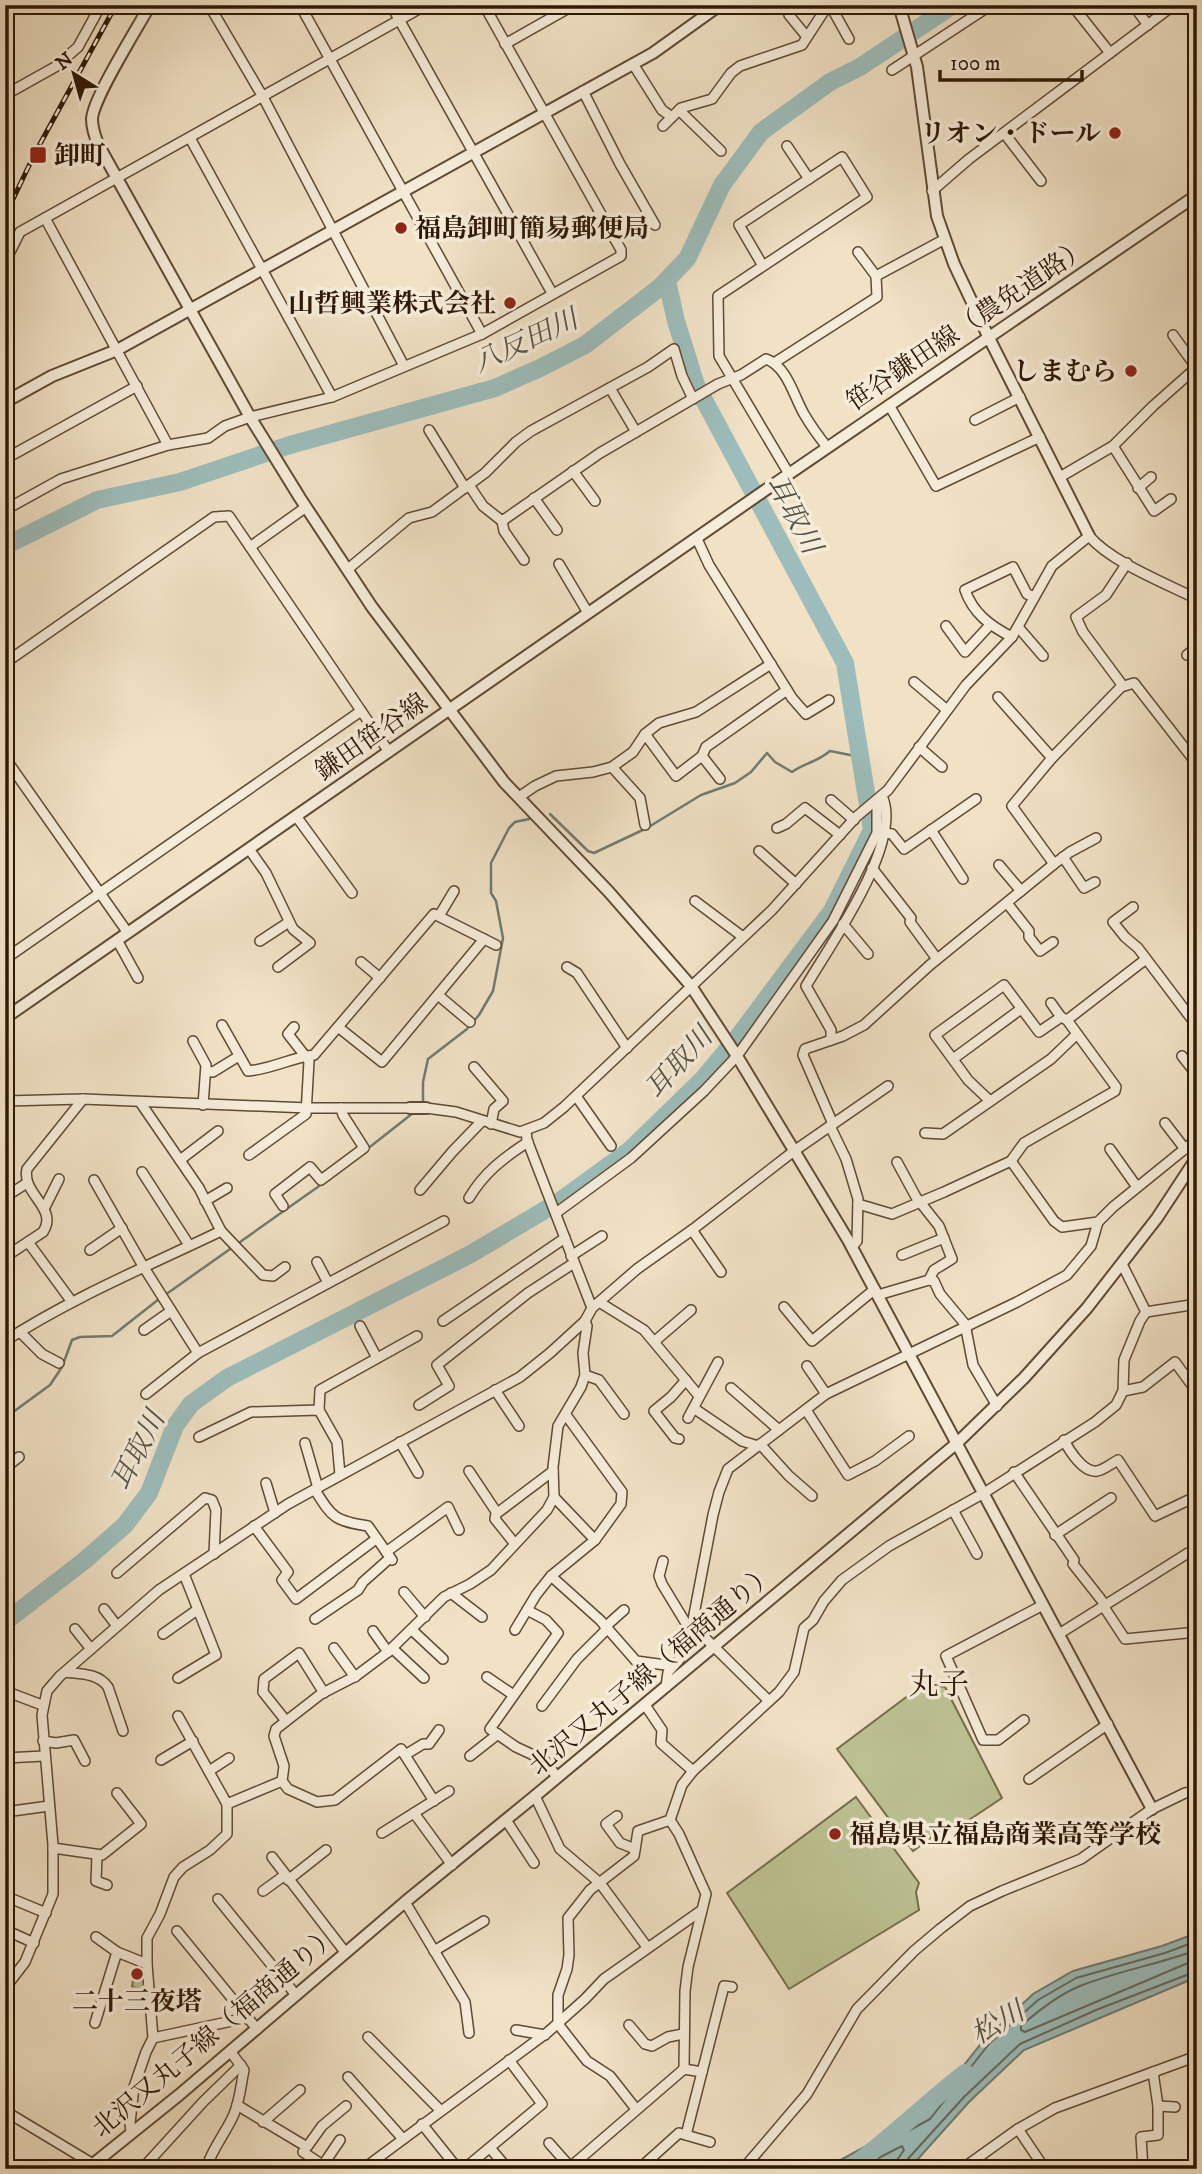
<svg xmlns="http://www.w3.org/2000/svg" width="1202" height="2174" viewBox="0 0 1202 2174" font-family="'IM FELL DW Pica','Noto Serif JP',serif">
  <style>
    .green { fill: #bdc293; stroke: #766d4c; stroke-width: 2 }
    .water { fill: #9cbdbb; stroke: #707b72; stroke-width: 2 }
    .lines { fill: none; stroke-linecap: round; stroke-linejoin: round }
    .shore { stroke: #656a60; stroke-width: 2 }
    .stream { stroke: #707b72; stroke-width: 2.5 }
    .river { stroke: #9cbdbb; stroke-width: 18 }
    .minor-casing { stroke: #5f4a34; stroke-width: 12 }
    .tertiary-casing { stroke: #5f4a34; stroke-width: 14 }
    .minor { stroke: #f6ecda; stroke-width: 9 }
    .tertiary { stroke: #f6ecda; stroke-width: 10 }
    .rail-casing { stroke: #2e1804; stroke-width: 5 }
    .rail { stroke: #f6ecda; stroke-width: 2.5; stroke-dasharray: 8; stroke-linecap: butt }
    .poi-dot { fill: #8f2418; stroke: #f6ecda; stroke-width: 2.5 }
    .labels { text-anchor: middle; stroke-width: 7; stroke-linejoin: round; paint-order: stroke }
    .poi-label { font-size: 26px; font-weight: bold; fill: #2e1804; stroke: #f6ecda; text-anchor: end }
    .street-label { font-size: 26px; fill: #2e1804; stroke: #f6ecda }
    .water-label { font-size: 28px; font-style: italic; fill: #545244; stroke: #f6ecda }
    .quarter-label { font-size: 30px; fill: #2e1804; stroke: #f6ecda }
  </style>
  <rect width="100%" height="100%" fill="#f1e2c6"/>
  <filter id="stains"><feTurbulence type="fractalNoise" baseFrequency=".00286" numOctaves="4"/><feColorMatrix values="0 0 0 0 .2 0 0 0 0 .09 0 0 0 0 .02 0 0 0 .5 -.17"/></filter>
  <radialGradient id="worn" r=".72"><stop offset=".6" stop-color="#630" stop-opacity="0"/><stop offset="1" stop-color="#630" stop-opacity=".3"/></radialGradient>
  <!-- green -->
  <g class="green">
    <polygon points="925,1683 945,1687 1002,1798 963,1824 950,1824 913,1851 837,1749"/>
    <polygon points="856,1797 919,1883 916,1892 919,1910 789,1989 727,1893"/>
    <polygon points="135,1968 145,1972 146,1990 132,1987"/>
  </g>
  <!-- water -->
  <polygon class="water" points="1197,1933 1197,1977 1024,2050 969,2102 909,2169 824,2169 925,2114 984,2040 1033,1994 1073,1971 1162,1946"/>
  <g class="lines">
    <!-- shore -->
    <g class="shore">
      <path d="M1197 1950C1159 1964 1118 1971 1080 1986 1058 1995 1039 2010 1021 2026V2030L1025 2032 1188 1963 1197 1962"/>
      <polyline points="839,2169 930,2119 989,2044 1038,2000 1076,1978 1165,1953 1197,1941"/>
      <polyline points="857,2169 902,2146 904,2150 897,2160 895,2169"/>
      <polyline points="904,2169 906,2161 964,2097 1020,2044 1096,2010 1197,1971"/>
    </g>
    <!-- stream -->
    <g class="stream">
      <path d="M550 814 588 851 594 853 647 828 701 795 735 783 751 772 767 753 775 762 792 772C805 763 817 762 830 751L860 757"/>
      <polyline points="423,1104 423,1082 428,1059 467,1029 479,1015 493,991 503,938 496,901 491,893 491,863 509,828 515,822 529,819"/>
      <polyline points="366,1150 413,1113"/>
      <polyline points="165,1295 322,1184"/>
      <polyline points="5,1418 50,1385 62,1367 72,1340 80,1337 112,1336 159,1299"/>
    </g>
    <!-- river -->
    <g class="river">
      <polyline points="5,546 97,500 180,482 290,445 495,388 540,368 585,345 659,288 687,259 722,185 761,132 830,82 860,67 953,5"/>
      <polyline points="5,1622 84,1561 125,1525 149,1493 175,1426 191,1404 227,1378 469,1255 560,1201 630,1150 702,1080 738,1037 832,911 872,830 845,663 696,385 676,321 667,281"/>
      <path d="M849 2169C889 2140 925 2104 965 2073"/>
    </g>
    <!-- minor casing -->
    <g class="minor-casing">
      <g id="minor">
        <polyline points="209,5 263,97 404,366"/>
        <polyline points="300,5 482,334"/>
        <polyline points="391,5 552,293"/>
        <polyline points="830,5 849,39"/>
        <polyline points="1072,5 1110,53"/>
        <polyline points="1133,5 1148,25"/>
        <polyline points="789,15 807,37"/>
        <polyline points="505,44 574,5"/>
        <polyline points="633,64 662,110 672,117"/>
        <polyline points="892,70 991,5"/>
        <polyline points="583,91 620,164 655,225"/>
        <polyline points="5,95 55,67 78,47 101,5"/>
        <polyline points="679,110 721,151"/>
        <polyline points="663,126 681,108 712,99 731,73 740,66 802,45 828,5"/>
        <polyline points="1004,133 1041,181"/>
        <polyline points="190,138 332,397"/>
        <polyline points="787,146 809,179"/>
        <polyline points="932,191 969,159 1174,5"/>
        <polyline points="858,252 876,276"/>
        <polyline points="5,262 20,232 45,218"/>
        <polyline points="763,266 739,225 842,157 867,197 718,296 719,356 789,474"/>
        <polyline points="1173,335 1196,367"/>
        <polyline points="774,363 877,297 876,276 945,239"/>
        <polyline points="610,388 636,432"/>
        <polyline points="889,405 936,486 1040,437"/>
        <polyline points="975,420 1020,397"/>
        <polyline points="429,430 465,488"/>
        <polyline points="168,445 45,218 426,5"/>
        <polyline points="1113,446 1154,511 1171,499"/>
        <polyline points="5,459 137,386"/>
        <polyline points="573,471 595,501"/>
        <polyline points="1060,477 1113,446 1153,406 1197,367"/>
        <path d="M469 485 483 506 502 521 600 453 718 384 741 375 766 359C787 366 794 397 804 414 811 426 819 437 827 447"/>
        <polyline points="1138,488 1151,477"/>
        <polyline points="534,498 557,530"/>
        <polyline points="5,510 61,479 168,445 208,438 225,426 250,417 332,397 482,334 621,256 621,250 484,5"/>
        <polyline points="502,521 504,531 524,560"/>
        <polyline points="697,539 709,565 792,698 806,714 829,700"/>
        <polyline points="250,547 306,507"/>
        <polyline points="559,564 588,613"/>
        <polyline points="348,569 409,518 432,512 485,473 516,442 531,431 648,367 674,349 682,376 693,399"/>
        <polyline points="946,626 965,652 989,626"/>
        <polyline points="1018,627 1043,656"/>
        <path d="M1012 637C990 626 973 613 965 590L1013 567 1027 594 1034 597"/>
        <polyline points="1187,655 1197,647"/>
        <polyline points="5,663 214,517 229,516 389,752"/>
        <polyline points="914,682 947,710"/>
        <polyline points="1123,686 1083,632 1076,617 1106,595 1127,563"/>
        <polyline points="998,697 1052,758"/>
        <polyline points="645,734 676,776 702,756 706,747 787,690"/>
        <polyline points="919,747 942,767"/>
        <polyline points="702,756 720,779"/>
        <polyline points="5,758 128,933"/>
        <polyline points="612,767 640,798 645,825"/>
        <polyline points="519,797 535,786 556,776 593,772 612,767 633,752 645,734 659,723 696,712 771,664"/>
        <polyline points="831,800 854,820"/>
        <polyline points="296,816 352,893"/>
        <polyline points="777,828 786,824 805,808 840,835"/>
        <polyline points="931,830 963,879"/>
        <polyline points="885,833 892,834 904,849 976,799"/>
        <polyline points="249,849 266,873 293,929 310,943 278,967"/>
        <polyline points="759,851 796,884"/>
        <polyline points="1063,857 1084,888 1095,882"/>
        <polyline points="1054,864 1012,806 1052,758 1121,687 1134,683 1197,764"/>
        <polyline points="999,865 1021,891"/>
        <polyline points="872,868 911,918 910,922 937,959"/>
        <polyline points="695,901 743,937"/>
        <polyline points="1007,903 1029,931 1029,937 1040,951 1053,942"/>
        <polyline points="1133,907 1113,922 1125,937 1138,948 1197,1026"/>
        <polyline points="439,916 454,891"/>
        <polyline points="843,924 868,954"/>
        <polyline points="117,940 138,978"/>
        <polyline points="260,941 289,922"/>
        <polyline points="5,959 361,711"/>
        <polyline points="361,962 380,978"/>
        <polyline points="567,967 577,973 627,1048"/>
        <polyline points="438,995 470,1022"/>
        <polyline points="1051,1003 1061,1017"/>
        <path d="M222 1025 248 1071C272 1069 290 1058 314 1055L434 914 496 945"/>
        <polyline points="338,1027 382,1062 484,939"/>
        <path d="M831 1040V1030L806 986C830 945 904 842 882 796"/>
        <polyline points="193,1041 206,1065 203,1105"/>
        <polyline points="1182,1056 1197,1075"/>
        <polyline points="953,1059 1021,1009"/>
        <polyline points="474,1067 503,1101 494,1109 491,1124"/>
        <polyline points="206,1071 213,1072 239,1056"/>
        <polyline points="576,1096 611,1146"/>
        <polyline points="5,1101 83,1099 308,1108 410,1108"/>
        <polyline points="990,1101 968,1080 935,1035 1004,985 1039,1032 1061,1017 1067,1020"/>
        <path d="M426 1108 456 1112 520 1132 544 1123 564 1107 772 910 856 817 888 790 966 685 1012 637 1052 566 1089 536C1111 562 1165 583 1197 599"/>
        <polyline points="1165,1123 1185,1149"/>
        <polyline points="833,1124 803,1055 805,1049 843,1036 864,1025 930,965 1054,864 1070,852 1096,838"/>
        <polyline points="830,1126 846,1159 858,1199 857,1241 852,1247"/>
        <polyline points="526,1131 527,1140 592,1308"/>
        <polyline points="925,1133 943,1134 1051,1059 1077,1034"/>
        <polyline points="1110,1149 1137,1187"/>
        <polyline points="249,1155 306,1114 309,1061 288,1034 294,1027"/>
        <polyline points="180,1160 218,1131"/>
        <polyline points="1011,1161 1054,1221 1062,1227 1098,1222 1113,1207 1197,1139"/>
        <polyline points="897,1162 916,1197 939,1226 952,1259 934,1270 929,1280"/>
        <polyline points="1189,1170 1197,1181"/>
        <polyline points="142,1172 189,1245"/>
        <polyline points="94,1180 143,1266 198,1353"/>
        <polyline points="420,1190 453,1151 482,1121"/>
        <polyline points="5,1197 27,1183"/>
        <path d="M469 1198C484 1173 503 1158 528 1142"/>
        <polyline points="205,1201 227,1188"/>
        <polyline points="858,1204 892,1214 944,1192 1011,1161 1024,1143 1115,1091 1116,1087 1067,1020 1146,959"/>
        <polyline points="283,1206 275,1194 310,1167 321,1180 364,1148 343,1115 341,1108"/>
        <polyline points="44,1209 59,1179"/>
        <polyline points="556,1213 631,1158 704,1091 737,1056 833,921 877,833 877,800"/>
        <polyline points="692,1230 721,1272"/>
        <polyline points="221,1231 263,1275 273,1276 285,1267"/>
        <polyline points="28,1242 72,1302"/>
        <polyline points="90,1250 122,1228"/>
        <polyline points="902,1255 944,1238"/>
        <polyline points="571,1256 602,1236"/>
        <path d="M5 1257 43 1232C59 1208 21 1194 27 1169L83 1099"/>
        <polyline points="317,1262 328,1283"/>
        <polyline points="1122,1264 1146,1312 1197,1304"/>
        <polyline points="878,1295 929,1280 934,1281 940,1294 965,1324 973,1365 997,1406"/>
        <polyline points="599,1302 644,1330 699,1396"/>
        <polyline points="784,1307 812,1341 875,1289"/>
        <polyline points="443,1321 565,1238"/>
        <polyline points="360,1326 377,1358"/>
        <polyline points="144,1330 171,1311"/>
        <polyline points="20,1332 42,1354 59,1363"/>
        <path d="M5 1341C73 1297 148 1266 221 1231L199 1188 140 1102"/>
        <polyline points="655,1341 691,1310"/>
        <polyline points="807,1366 826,1394"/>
        <polyline points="585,1375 599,1380 624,1414"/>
        <polyline points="731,1388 779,1430"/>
        <polyline points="495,1390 519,1426"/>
        <polyline points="1123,1391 1143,1387 1175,1362 1197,1392"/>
        <polyline points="146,1394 198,1353 444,1221"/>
        <polyline points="419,1405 449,1386 437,1365 528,1293 574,1263"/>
        <polyline points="695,1409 742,1441 758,1446"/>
        <polyline points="319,1410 320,1390 417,1336"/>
        <polyline points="806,1410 848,1475 875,1461 909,1436"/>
        <polyline points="566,1415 622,1492 621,1504 595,1540"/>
        <polyline points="688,1418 718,1362"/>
        <polyline points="199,1437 251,1412 319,1410 337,1442 340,1475"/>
        <polyline points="679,1439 675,1438 654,1411 671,1397 686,1380"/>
        <path d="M1064 1440C1069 1450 1083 1473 1097 1471 1104 1470 1112 1463 1118 1460L1155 1516 1197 1496"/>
        <polyline points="400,1442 418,1473"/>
        <polyline points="305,1443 318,1488"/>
        <polyline points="760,1444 789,1476 812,1496"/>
        <polyline points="5,1468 19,1457"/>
        <polyline points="469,1471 497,1513"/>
        <polyline points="1014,1472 1074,1560 1073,1564 1103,1602 1104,1607 1125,1639 1197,1632"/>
        <polyline points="266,1483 275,1513"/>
        <path d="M315 1490C332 1517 334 1521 368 1526L392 1560"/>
        <polyline points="953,1510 977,1554"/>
        <polyline points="254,1526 288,1572 282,1580 296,1599 376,1539"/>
        <polyline points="1055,1535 1111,1498"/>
        <polyline points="515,1544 495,1519 496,1514 553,1471"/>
        <polyline points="386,1552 448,1507 459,1530"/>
        <polyline points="663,1561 659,1576 662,1584 690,1630"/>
        <polyline points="117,1573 205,1498 212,1500 216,1510 214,1554"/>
        <polyline points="551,1576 600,1620 636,1661 673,1666"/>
        <polyline points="404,1592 425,1617"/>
        <polyline points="451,1593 482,1617"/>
        <polyline points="104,1609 117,1626"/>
        <polyline points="527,1610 546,1620 558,1633 490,1729 516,1747 544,1760 557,1777"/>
        <polyline points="315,1619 358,1590 363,1582 390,1558"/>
        <polyline points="605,1627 624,1610"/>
        <polyline points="75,1629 91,1649"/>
        <polyline points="412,1630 443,1659"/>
        <polyline points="515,1630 536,1595 551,1576 595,1540 554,1497"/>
        <polyline points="373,1631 388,1652"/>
        <polyline points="163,1634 197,1610"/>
        <polyline points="1059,1634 1188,1553 1197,1551"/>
        <polyline points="334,1648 355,1677"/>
        <polyline points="392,1648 424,1678"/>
        <path d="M65 1672C80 1674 98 1673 108 1687L123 1731"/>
        <polyline points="487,1677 512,1694"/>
        <polyline points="178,1678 216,1655 184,1574"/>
        <polyline points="666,1687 668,1672 679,1660 692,1625"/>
        <polyline points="5,1691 42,1705"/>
        <polyline points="769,1701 692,1625 713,1515 719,1492 728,1469 826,1394 1017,1302 1067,1275 1091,1246 1098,1222"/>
        <polyline points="645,1705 662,1730 661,1743 693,1771"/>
        <polyline points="542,1706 577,1659 607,1629"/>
        <polyline points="178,1716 227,1804 282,1781 284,1766 274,1736 276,1729 321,1694 356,1676 388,1652 444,1597 470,1584 491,1570 547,1510 554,1497 553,1467 558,1426 581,1387 585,1375 583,1353 587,1326 585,1321"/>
        <polyline points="1024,1720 998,1740 983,1740 946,1656 1043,1605"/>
        <polyline points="286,1721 263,1692 264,1679 299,1653 324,1693"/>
        <polyline points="43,1741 56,1743 74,1740 85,1761"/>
        <polyline points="405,1755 423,1744 429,1744 439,1730"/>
        <polyline points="470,1756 498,1734"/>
        <polyline points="5,1758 44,1756"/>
        <polyline points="161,1760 193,1741"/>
        <polyline points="209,1771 229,1758"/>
        <polyline points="1029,1779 1108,1724"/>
        <polyline points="282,1781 288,1789 317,1802 335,1800 401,1749 434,1801"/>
        <polyline points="535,1796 560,1849 600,1883 647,1947"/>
        <polyline points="5,1812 49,1806"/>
        <polyline points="414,1813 452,1865"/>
        <polyline points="617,1816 606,1824 620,1843 635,1849"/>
        <polyline points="506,1820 534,1863"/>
        <polyline points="670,1820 679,1834 706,1894 688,1967 685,1991 684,2069"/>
        <polyline points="382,1833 449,1791"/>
        <polyline points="53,1848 102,1855 141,1824 117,1793"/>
        <polyline points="97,1856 96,1881 107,1885"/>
        <polyline points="272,1857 345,1952"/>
        <polyline points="288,1880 326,1850"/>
        <polyline points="263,1891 285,1875"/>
        <polyline points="5,1896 46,1913"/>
        <polyline points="218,1899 296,1995"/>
        <polyline points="405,1902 465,2002 469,2033"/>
        <polyline points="177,1931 257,2029"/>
        <polyline points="10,1932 34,1943"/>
        <polyline points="96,1937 117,1952"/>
        <polyline points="434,1951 484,1921"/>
        <polyline points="147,1964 147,1938 160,1914 174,1877 183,1867 210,1850 227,1834 227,1804"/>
        <polyline points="5,1988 25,1962 53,1894 53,1845 42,1715 47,1691 60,1676 159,1590 288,1504 520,1377 550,1353 585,1321 592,1308 637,1269 692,1230 794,1151 888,1086"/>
        <polyline points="95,2023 117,1952 147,1964 153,2038 146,2052 134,2087 130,2123 131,2132"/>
        <polyline points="629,2025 645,2044 652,2046 668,2037 683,2034"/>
        <polyline points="516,2030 545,2035"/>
        <polyline points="368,2037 440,2110"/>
        <polyline points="153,2038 246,2018"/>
        <polyline points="5,2060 6,2061"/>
        <polyline points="348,2077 403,2139"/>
        <polyline points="237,2105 307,2147 322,2126 346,2106"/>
        <polyline points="1158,2106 1175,2107"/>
        <polyline points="636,2109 610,2076 587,2061 558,2024 558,1995 567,1969 569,1955 568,1918 590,1890 634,1856 638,1831 670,1820 682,1785 693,1771 779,1692 794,1672 804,1628 813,1620 824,1601 842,1580 889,1546 984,1493 1095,1422 1116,1405 1123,1391 1124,1360 1140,1321 1146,1312"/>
        <polyline points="5,2111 93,2164"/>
        <polyline points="263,2122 300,2090"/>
        <polyline points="422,2124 458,2169"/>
        <polyline points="1018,2129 1045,2169"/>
        <polyline points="686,2135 724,1986 732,1987"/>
        <polyline points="549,2143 572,2169"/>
        <polyline points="490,2148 508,2169"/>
        <polyline points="303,2152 324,2166 360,2169"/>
        <polyline points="142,2169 203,2102 241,2065"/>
        <path d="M206 2169C212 2148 226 2133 234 2114 240 2100 241 2084 244 2070L230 2051"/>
        <polyline points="323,2169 325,2162 340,2140"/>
        <polyline points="363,2169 548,2032 585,1999 604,1979 702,1910"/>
        <polyline points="464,2169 542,2104 509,2060"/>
        <polyline points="568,2169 684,2069 702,2072"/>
        <polyline points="639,2169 679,2133 710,2142"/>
        <polyline points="688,2169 691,2165"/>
        <polyline points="743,2169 807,2094 857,2009 914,1951 940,1929 970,1906 1002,1891 1081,1859 1152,1809 1185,1793 1197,1791"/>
        <polyline points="962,2169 1018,2129 1055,2108 1197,2056"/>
        <polyline points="1143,2169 1141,2137 1158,2135 1158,2106 1153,2072"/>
      </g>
    </g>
    <!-- tertiary casing -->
    <g class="tertiary-casing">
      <g id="tertiary">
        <path d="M150 5C138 27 93 98 92 119 92 129 95 137 99 146L250 417 300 498 372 607 504 782 609 892 691 986 737 1056 848 1240 1152 1809"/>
        <polyline points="899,5 917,67 937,216 954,264 988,336 1089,536"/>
        <polyline points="5,402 52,376 117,350 653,53 720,5"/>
        <polyline points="5,1018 764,491 1197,195"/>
        <polyline points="410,1108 426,1108"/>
        <polyline points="87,2169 179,2095 405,1902 535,1796 957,1443 1024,1378 1087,1308 1157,1218 1197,1157"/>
      </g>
    </g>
    <!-- minor -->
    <use href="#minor" class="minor"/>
    <!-- tertiary -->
    <use href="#tertiary" class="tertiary"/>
    <!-- rail casing -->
    <g class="rail-casing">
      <polyline id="rail" points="5,216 35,153 116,5"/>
    </g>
    <!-- rail -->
    <use href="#rail" class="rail"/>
  </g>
  <!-- markers -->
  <g class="poi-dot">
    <circle cx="1115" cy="133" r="7"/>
    <rect x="29" y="146" width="18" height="18" rx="3.5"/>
    <circle cx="401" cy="228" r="7"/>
    <circle cx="510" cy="303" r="7"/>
    <circle cx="1131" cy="371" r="7"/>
    <circle cx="835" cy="1834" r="7"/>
    <circle cx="137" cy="1974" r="7"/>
  </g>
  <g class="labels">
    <!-- poi labels -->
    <g class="poi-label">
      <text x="1101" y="142">リオン・ドール</text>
      <text x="54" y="164" text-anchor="start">卸町</text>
      <text x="415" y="237" text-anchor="start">福島卸町簡易郵便局</text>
      <text x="496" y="312">山哲興業株式会社</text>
      <text x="1117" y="380">しまむら</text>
      <text x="849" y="1843" text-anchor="start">福島県立福島商業高等学校</text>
      <text x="137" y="2010" text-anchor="middle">二十三夜塔</text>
    </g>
    <!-- street labels -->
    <g class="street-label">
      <text transform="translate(967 324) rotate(-34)" y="9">笹谷鎌田線（農免道路）</text>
      <text transform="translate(371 736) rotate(-35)" y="9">鎌田笹谷線</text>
      <text transform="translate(652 1669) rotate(-40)" y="9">北沢又丸子線（福商通り）</text>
      <text transform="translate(215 2031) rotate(-40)" y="9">北沢又丸子線（福商通り）</text>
    </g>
    <!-- water labels -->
    <g class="water-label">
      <text transform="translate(525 340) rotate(-25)" y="10">八反田川</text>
      <text transform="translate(795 514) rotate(62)" y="10">耳取川</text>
      <text transform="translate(678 1062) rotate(-48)" y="10">耳取川</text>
      <text transform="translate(137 1450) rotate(-63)" y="10">耳取川</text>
      <text transform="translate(997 2022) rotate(-30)" y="10">松川</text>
    </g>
    <!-- quarter labels -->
    <g class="quarter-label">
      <text x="939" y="1694">丸子</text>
    </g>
  </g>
  <!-- margin -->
  <rect width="1202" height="2174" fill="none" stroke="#f1e2c6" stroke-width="28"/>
  <rect x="7" y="7" width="1188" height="2160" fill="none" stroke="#2e1804" stroke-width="3.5"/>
  <rect x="14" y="14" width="1174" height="2146" fill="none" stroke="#2e1804" stroke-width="2"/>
  <!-- north arrow -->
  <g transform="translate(74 74) rotate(323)" stroke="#f6ecda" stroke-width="5" paint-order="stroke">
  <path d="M0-5L12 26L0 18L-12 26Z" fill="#2e1804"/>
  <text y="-10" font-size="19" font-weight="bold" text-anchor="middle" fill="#2e1804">N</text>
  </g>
  <!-- scale -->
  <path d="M940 70v10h142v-10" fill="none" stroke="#2e1804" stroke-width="3.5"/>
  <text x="950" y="70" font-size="21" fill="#2e1804" stroke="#f6ecda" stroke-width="5" paint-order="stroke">100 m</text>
  <rect width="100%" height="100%" filter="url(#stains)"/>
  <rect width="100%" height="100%" fill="url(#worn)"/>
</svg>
